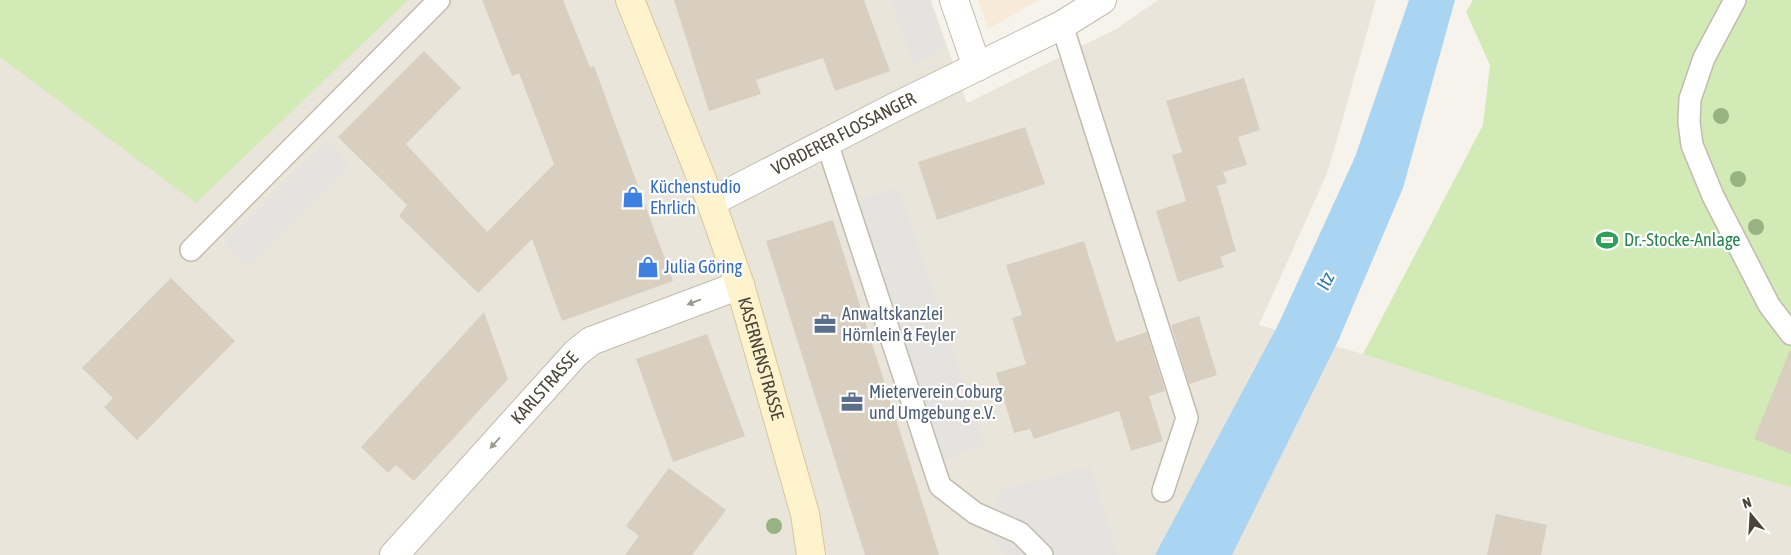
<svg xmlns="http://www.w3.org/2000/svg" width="1791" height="555" viewBox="0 0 1791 555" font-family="'Asap Condensed',sans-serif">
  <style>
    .residential { fill: #eae5da }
    .commercial { fill: #f7ead8 }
    .green { fill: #d2eab5 }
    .parking { fill: #e5e3e0 }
    .water { fill: #a9d4f2 }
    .building { fill: #d8cfc1 }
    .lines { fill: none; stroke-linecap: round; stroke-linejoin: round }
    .lane-casing { stroke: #c2bbae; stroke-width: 24 }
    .street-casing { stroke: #c2bbae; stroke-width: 30 }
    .secondary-casing { stroke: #d6c79b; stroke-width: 30 }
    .lane { stroke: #fff; stroke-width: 21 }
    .street { stroke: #fff; stroke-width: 28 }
    .secondary { stroke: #fff3cd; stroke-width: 28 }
    .tree { fill: #97b381 }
    .oneway { fill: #9c9892 }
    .labels { text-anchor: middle; stroke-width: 4.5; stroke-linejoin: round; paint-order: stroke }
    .street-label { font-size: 18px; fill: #4b4439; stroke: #fff }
    .shop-label { font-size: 18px; fill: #366cbe; stroke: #fff; text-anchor: start }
    .leisure-label { font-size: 18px; fill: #27864d; stroke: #fff; text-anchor: start }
    .service-label { font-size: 18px; fill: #4e5e75; stroke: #fff; text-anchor: start }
    .water-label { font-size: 19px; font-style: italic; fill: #2e7ab2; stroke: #fff }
  </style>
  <rect width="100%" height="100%" fill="#f6f3ec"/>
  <!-- residential -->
  <polygon class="residential" points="0,0 931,0 967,103 1116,29 1158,0 1376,0 1328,171 1259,325 1363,354 1597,432 1791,487 1791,555 0,555"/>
  <!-- commercial -->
  <polygon class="commercial" points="978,0 1039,0 988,29"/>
  <!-- green -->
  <g class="green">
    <polygon points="0,0 408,0 196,203 0,57"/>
    <polygon points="1473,0 1791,0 1791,487 1597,432 1363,354 1483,125 1490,65 1466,12"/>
  </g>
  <!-- parking -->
  <g class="parking">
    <polygon points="890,0 929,0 945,46 914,65"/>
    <polygon points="327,141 350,165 248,266 224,243"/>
    <polygon points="899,187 985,445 931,463 845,205"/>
    <polygon points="1090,466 1118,555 1006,555 985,530 1001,490"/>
  </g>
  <!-- water -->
  <polygon class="water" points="1409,0 1455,0 1403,188 1339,339 1232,555 1155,555 1278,325 1355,157"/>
  <!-- building -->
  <g class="building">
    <polygon points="482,0 563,0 590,67 594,66 673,281 562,321 532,239 478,293 399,216 407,205 338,137 424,51 461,88 406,144 487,232 554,164 519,73 512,76"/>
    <polygon points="674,0 864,0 890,71 835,91 823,58 756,80 761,94 709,111"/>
    <polygon points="1244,78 1260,130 1238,137 1247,165 1223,172 1227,183 1217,186 1236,251 1220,257 1224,267 1178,282 1156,211 1186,201 1172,155 1182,152 1166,101"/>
    <polygon points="1025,127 1045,184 937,220 918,162"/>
    <polygon points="833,220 939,555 865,555 766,241"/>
    <polygon points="1084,241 1116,342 1147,332 1165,391 1149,396 1163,441 1131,451 1119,411 1034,439 1030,429 1014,433 996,373 1026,364 1012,318 1022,315 1006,265"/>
    <polygon points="171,278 235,341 137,440 104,407 113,398 82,368"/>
    <polygon points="484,312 508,379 414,481 396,465 388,473 361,447"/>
    <polygon points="1199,316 1217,375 1189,384 1171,325"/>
    <polygon points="707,334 745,436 673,462 636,359"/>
    <polygon points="1790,350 1791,351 1791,454 1754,439"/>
    <polygon points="669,468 726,510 692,555 625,555 639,536 626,526"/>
    <polygon points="1496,514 1547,525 1541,555 1487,555"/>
  </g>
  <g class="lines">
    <!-- lane casing -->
    <g class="lane-casing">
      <g id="lane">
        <polyline points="1735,0 1704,58 1690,99 1689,122 1692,145 1713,196 1769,305 1791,334"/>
        <polyline points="1062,25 1187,418 1163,491"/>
        <polyline points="827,143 940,486 975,513 1020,533 1042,555"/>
        <polyline points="191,250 439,0"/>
      </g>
    </g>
    <!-- street casing -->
    <g class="street-casing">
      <g id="street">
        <polyline points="954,0 977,67"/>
        <path id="s1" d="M711 202 893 108 1062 25 1102 0"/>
        <path id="s2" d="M394 555 576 353 591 341 740 285"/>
      </g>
    </g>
    <!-- secondary casing -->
    <g class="secondary-casing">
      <g id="secondary">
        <path id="s3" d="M630 0 711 202 740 285 805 514 811 555"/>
      </g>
    </g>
    <!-- lane -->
    <use href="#lane" class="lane"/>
    <!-- street -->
    <use href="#street" class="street"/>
    <!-- secondary -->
    <use href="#secondary" class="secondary"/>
  </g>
  <!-- trees -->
  <g class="tree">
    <circle cx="1721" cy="116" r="8"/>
    <circle cx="1738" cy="179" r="8"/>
    <circle cx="1756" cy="227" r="8"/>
    <circle cx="774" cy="526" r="8"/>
  </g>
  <!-- one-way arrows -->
  <defs><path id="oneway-solid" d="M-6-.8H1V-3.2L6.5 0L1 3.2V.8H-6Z" transform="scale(1.25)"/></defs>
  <g class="oneway">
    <use href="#oneway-solid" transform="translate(694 302) rotate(159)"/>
    <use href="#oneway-solid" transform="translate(495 443) rotate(132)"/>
  </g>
  <!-- icons -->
  <defs>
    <g id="shop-bare" transform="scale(1.725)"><path d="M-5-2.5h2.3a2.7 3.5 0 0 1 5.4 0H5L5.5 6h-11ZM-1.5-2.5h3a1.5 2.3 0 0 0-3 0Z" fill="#3f7fe0" stroke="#fff" stroke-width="2.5" paint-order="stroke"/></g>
    <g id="stadium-bare" transform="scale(1.725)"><path d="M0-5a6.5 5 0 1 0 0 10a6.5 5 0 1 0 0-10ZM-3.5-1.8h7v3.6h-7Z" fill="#2e9e5b" stroke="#fff" stroke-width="2.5" paint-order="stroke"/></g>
    <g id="office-bare" transform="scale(1.725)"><path d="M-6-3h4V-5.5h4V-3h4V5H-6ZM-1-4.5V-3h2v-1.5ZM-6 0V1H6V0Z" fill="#5c6f8a" stroke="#fff" stroke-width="2.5" paint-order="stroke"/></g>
  </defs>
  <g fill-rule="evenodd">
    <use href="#shop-bare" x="633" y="197"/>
    <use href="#stadium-bare" x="1607" y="240"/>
    <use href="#shop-bare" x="648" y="267"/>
    <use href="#office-bare" x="825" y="324"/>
    <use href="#office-bare" x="852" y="402"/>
  </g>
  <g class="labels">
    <!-- street labels -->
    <g class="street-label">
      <text dy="6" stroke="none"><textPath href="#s1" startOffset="149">VORDERER FLOSSANGER</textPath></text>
      <text dy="6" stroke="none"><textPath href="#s3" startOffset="382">KASERNENSTRASSE</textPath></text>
      <text dy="6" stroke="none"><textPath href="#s2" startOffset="225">KARLSTRASSE</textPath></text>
    </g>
    <!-- shop labels -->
    <g class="shop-label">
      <text x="650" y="193">Küchenstudio<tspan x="650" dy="21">Ehrlich</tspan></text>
      <text x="664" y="273">Julia Göring</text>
    </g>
    <!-- leisure labels -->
    <g class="leisure-label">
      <text x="1624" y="246">Dr.-Stocke-Anlage</text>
    </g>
    <!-- service labels -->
    <g class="service-label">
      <text x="842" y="320">Anwaltskanzlei<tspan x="842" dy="21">Hörnlein &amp; Feyler</tspan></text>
      <text x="869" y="398">Mieterverein Coburg<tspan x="869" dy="21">und Umgebung e.V.</tspan></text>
    </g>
    <!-- water labels -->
    <g class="water-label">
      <text transform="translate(1325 281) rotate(-65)" y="7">Itz</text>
    </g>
  </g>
  <!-- north arrow -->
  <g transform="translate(1751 515) rotate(342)" stroke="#ffffff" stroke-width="4" paint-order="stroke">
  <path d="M0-4L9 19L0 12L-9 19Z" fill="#4b4439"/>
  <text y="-8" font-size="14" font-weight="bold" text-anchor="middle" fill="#4b4439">N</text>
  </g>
</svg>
